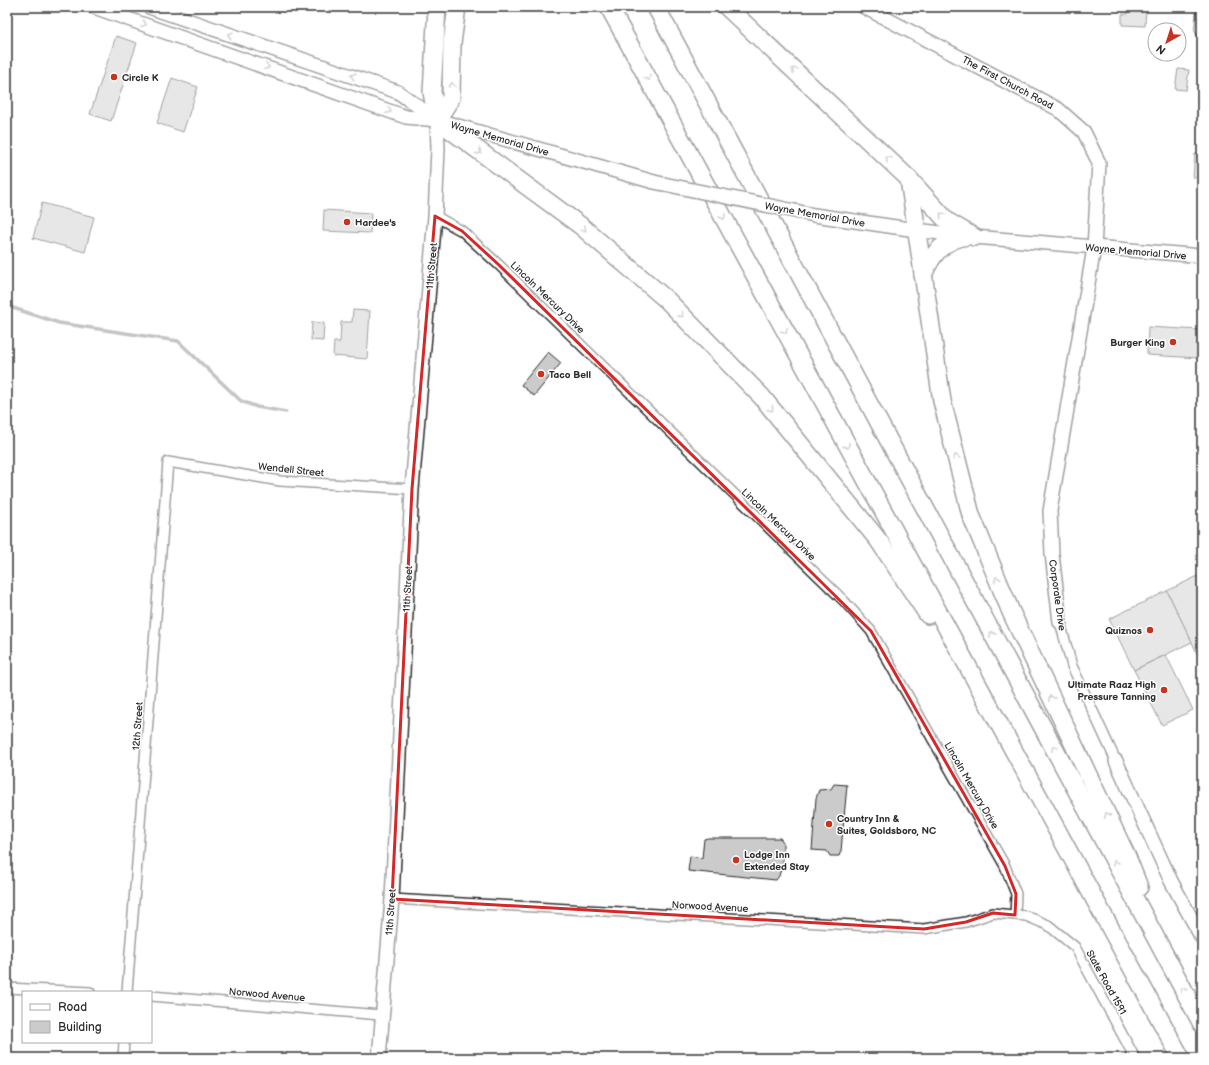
<svg xmlns="http://www.w3.org/2000/svg" width="1209" height="1065" viewBox="0 0 1209 1065" font-family="'Balsamiq Sans',sans-serif">
  <style>
    .lines { fill: none; stroke-linecap: round; stroke-linejoin: round }
    .stream { stroke: #7e7e7e; stroke-width: 3.5 }
    .building { fill: #cbcbcb; stroke: #2b2b2b }
    .street-casing { stroke: #2b2b2b; stroke-width: 12 }
    .secondary-casing { stroke: #2b2b2b; stroke-width: 16 }
    .highway-casing { stroke: #2b2b2b; stroke-width: 20 }
    .street { stroke: #fff; stroke-width: 9 }
    .secondary { stroke: #fff; stroke-width: 13 }
    .highway { stroke: #fff; stroke-width: 17 }
    .secondary-bridge-casing { stroke: #2b2b2b; stroke-width: 16; stroke-linecap: butt }
    .secondary-bridge { stroke: #fff; stroke-width: 13 }
    .oneway { stroke: #a0a0a0 }
    .marked { fill: none; stroke: #d62828; stroke-width: 3; stroke-linejoin: round }
    .poi-dot { fill: #c8321e; stroke: #fff; stroke-width: 1.5 }
    .labels { text-anchor: middle; stroke-width: 3; stroke-linejoin: round; paint-order: stroke }
    .poi-label { font-size: 10px; font-weight: bold; fill: #2b2b2b; stroke: #fff; text-anchor: start }
    .street-label { font-size: 10px; fill: #2b2b2b; stroke: #fff }
  </style>
  <rect width="100%" height="100%" fill="#fff"/>
  <filter id="ink" filterUnits="userSpaceOnUse"><feTurbulence type="fractalNoise" baseFrequency=".025" numOctaves="2"/><feDisplacementMap in="SourceGraphic" scale="8" xChannelSelector="R" yChannelSelector="G"/><feConvolveMatrix kernelMatrix="1 2 1 2 8 2 1 2 1" color-interpolation-filters="sRGB"/></filter>
  <g filter="url(#ink)">
    <g class="lines">
      <!-- stream -->
      <polyline class="stream" points="7,306 59,323 178,341 241,401 257,407 286,412"/>
    </g>
    <!-- building -->
    <g class="building">
      <polygon points="1122,7 1146,7 1145,26 1122,25 1122,14 1128,14 1128,7"/>
      <polygon points="116,36 137,43 111,121 90,114"/>
      <polygon points="1178,69 1189,70 1186,90 1175,89"/>
      <polygon points="172,78 198,87 183,132 157,123"/>
      <polygon points="1195,154 1202,154 1202,178 1193,177"/>
      <polygon points="42,203 94,217 85,252 33,238"/>
      <polygon points="324,210 371,213 370,233 323,231"/>
      <polygon points="353,310 370,311 367,359 333,356 334,342 340,342 341,322 352,322"/>
      <polygon points="312,322 324,323 323,341 311,340"/>
      <polygon points="1148,327 1200,330 1199,358 1147,355"/>
      <polygon points="548,352 561,363 534,396 521,385"/>
      <polygon points="1202,574 1202,663 1167,591"/>
      <polygon points="1167,591 1192,642 1134,670 1109,619"/>
      <polygon points="1166,655 1193,710 1162,725 1134,670"/>
      <polygon points="834,784 847,785 841,851 839,856 830,856 827,851 812,850 816,798 819,790 831,789"/>
      <polygon points="708,838 780,838 783,842 783,862 779,876 776,880 688,871 690,856 702,858 704,839"/>
    </g>
    <g class="lines">
      <!-- street casing -->
      <g class="street-casing">
        <g id="street">
          <polyline points="1202,7 1200,29 1202,33"/>
          <polyline points="435,216 462,231 499,265 844,601 871,631 1005,866 1016,894 1015,915"/>
          <polyline points="1060,622 1072,666 1116,761"/>
          <polyline points="392,899 924,929 966,922 993,913 1026,916 1048,925 1075,947 1135,1058"/>
          <polyline points="7,988 90,992"/>
          <polyline points="127,992 168,462 280,481 412,489"/>
          <polyline points="151,996 381,1015"/>
          <polyline points="123,1058 124,1042"/>
        </g>
      </g>
      <!-- secondary casing -->
      <g class="secondary-casing">
        <g id="secondary">
          <polyline points="94,7 406,117 437,120 654,182"/>
          <polyline points="149,7 398,92 437,120"/>
          <polyline points="864,7 1058,109 1084,132 1099,163 1094,248 1050,511 1052,554 1060,622"/>
          <polyline points="814,215 916,230 974,237 1202,256"/>
          <polyline points="1116,761 1171,881 1202,938"/>
          <polyline points="379,1058 392,899 412,489 435,216 438,149 437,120"/>
        </g>
      </g>
      <!-- highway casing -->
      <g class="highway-casing">
        <g id="highway">
          <polyline points="437,7 432,92 437,120 581,226 668,301 762,397 879,541 928,615"/>
          <polyline points="609,7 1181,1058"/>
          <polyline points="656,7 1202,1024"/>
          <polyline points="727,7 909,179 942,401 971,515 1011,612 1127,857 1139,887"/>
          <polyline points="437,120 451,98 452,43 457,7"/>
          <polyline points="909,179 947,221 974,237"/>
          <path d="M923 275C932 254 943 240 967 236"/>
        </g>
      </g>
      <!-- street -->
      <use href="#street" class="street"/>
      <!-- secondary -->
      <use href="#secondary" class="secondary"/>
      <!-- highway -->
      <use href="#highway" class="highway"/>
      <!-- secondary-bridge casing -->
      <g class="secondary-bridge-casing">
        <polyline id="secondary-bridge" points="654,182 814,215"/>
      </g>
      <!-- secondary-bridge -->
      <use href="#secondary-bridge" class="secondary-bridge"/>
    </g>
    <!-- one-way arrows -->
    <defs><path id="oneway-chevron" d="M-2-3.5L2.5 0L-2 3.5" fill="none" stroke-width="1.6" stroke-linecap="round" stroke-linejoin="round"/></defs>
    <g class="oneway">
      <use href="#oneway-chevron" transform="translate(144 24) rotate(19)"/>
      <use href="#oneway-chevron" transform="translate(230 35) rotate(-162)"/>
      <use href="#oneway-chevron" transform="translate(267 67) rotate(20)"/>
      <use href="#oneway-chevron" transform="translate(794 70) rotate(-137)"/>
      <use href="#oneway-chevron" transform="translate(353 76) rotate(-161)"/>
      <use href="#oneway-chevron" transform="translate(648 78) rotate(61)"/>
      <use href="#oneway-chevron" transform="translate(452 85) rotate(-89)"/>
      <use href="#oneway-chevron" transform="translate(389 111) rotate(20)"/>
      <use href="#oneway-chevron" transform="translate(479 152) rotate(36)"/>
      <use href="#oneway-chevron" transform="translate(888 159) rotate(-137)"/>
      <use href="#oneway-chevron" transform="translate(942 215) rotate(-132)"/>
      <use href="#oneway-chevron" transform="translate(723 217) rotate(61)"/>
      <use href="#oneway-chevron" transform="translate(584 229) rotate(40)"/>
      <use href="#oneway-chevron" transform="translate(681 315) rotate(46)"/>
      <use href="#oneway-chevron" transform="translate(785 331) rotate(61)"/>
      <use href="#oneway-chevron" transform="translate(771 409) rotate(51)"/>
      <use href="#oneway-chevron" transform="translate(847 446) rotate(61)"/>
      <use href="#oneway-chevron" transform="translate(956 457) rotate(-104)"/>
      <use href="#oneway-chevron" transform="translate(997 579) rotate(-112)"/>
      <use href="#oneway-chevron" transform="translate(992 634) rotate(-118)"/>
      <use href="#oneway-chevron" transform="translate(1051 698) rotate(-115)"/>
      <use href="#oneway-chevron" transform="translate(1054 748) rotate(-118)"/>
      <use href="#oneway-chevron" transform="translate(1107 815) rotate(-115)"/>
      <use href="#oneway-chevron" transform="translate(1115 863) rotate(-118)"/>
      <use href="#oneway-chevron" transform="translate(1183 990) rotate(-119)"/>
    </g>
  </g>
  <!-- marked area -->
  <path d="M0 0H1209V1065H0ZM435 216 462 231 499 265 871 631 1005 866 1016 894 1015 915 993 913 966 922 924 929 392 899 412 489Z" fill="#fff" fill-opacity=".55" fill-rule="evenodd"/>
  <path class="marked" d="M435 216 462 231 499 265 871 631 1005 866 1016 894 1015 915 993 913 966 922 924 929 392 899 412 489Z"/>
  <!-- markers -->
  <g class="poi-dot">
    <circle cx="114" cy="77" r="4"/>
    <circle cx="347" cy="222" r="4"/>
    <circle cx="1173" cy="342" r="4"/>
    <circle cx="541" cy="374" r="4"/>
    <circle cx="1150" cy="630" r="4"/>
    <circle cx="1164" cy="690" r="4"/>
    <circle cx="829" cy="824" r="4"/>
    <circle cx="736" cy="860" r="4"/>
  </g>
  <g class="labels">
    <!-- poi labels -->
    <g class="poi-label">
      <text x="122" y="81">Circle K</text>
      <text x="355" y="226">Hardee's</text>
      <text x="1165" y="346" text-anchor="end">Burger King</text>
      <text x="549" y="378">Taco Bell</text>
      <text x="1142" y="634" text-anchor="end">Quiznos</text>
      <text x="1156" y="688" text-anchor="end">Ultimate Raaz High<tspan x="1156" dy="12">Pressure Tanning</tspan></text>
      <text x="837" y="822">Country Inn &amp;<tspan x="837" dy="12">Suites, Goldsboro, NC</tspan></text>
      <text x="744" y="858">Lodge Inn<tspan x="744" dy="12">Extended Stay</tspan></text>
    </g>
    <!-- street labels -->
    <g class="street-label">
      <text transform="translate(1008 82) rotate(28)" y="4">The First Church Road</text>
      <text transform="translate(500 138) rotate(16)" y="4">Wayne Memorial Drive</text>
      <text transform="translate(815 214) rotate(10)" y="4">Wayne Memorial Drive</text>
      <text transform="translate(1136 251) rotate(5)" y="4">Wayne Memorial Drive</text>
      <text transform="translate(431 266) rotate(-85)" y="4">11th Street</text>
      <text transform="translate(548 297) rotate(44)" y="4">Lincoln Mercury Drive</text>
      <text transform="translate(291 469) rotate(6)" y="4">Wendell Street</text>
      <text transform="translate(779 524) rotate(44)" y="4">Lincoln Mercury Drive</text>
      <text transform="translate(407 589) rotate(-87)" y="4">11th Street</text>
      <text transform="translate(1058 595) rotate(82)" y="4">Corporate Drive</text>
      <text transform="translate(137 726) rotate(-86)" y="4">12th Street</text>
      <text transform="translate(972 785) rotate(60)" y="4">Lincoln Mercury Drive</text>
      <text transform="translate(710 906) rotate(3)" y="4">Norwood Avenue</text>
      <text transform="translate(390 912) rotate(-86)" y="4">11th Street</text>
      <text transform="translate(1107 982) rotate(61)" y="4">State Road 1591</text>
      <text transform="translate(267 994) rotate(5)" y="4">Norwood Avenue</text>
    </g>
  </g>
  <!-- margin -->
  <rect width="1209" height="1065" fill="none" stroke="#fff" stroke-width="24"/>
  <rect x="12" y="12" width="1185" height="1041" fill="none" stroke="#2b2b2b" stroke-width="1.5" filter="url(#ink)"/>
  <!-- legend -->
  <rect x="22" y="991" width="130" height="52" fill="#ffffff" stroke="#aaaaaa"/>
  <rect x="30" y="1004" width="20" height="6" fill="#ffffff" stroke="#aaaaaa"/>
  <text x="58" y="1011" font-size="12" fill="#2b2b2b">Road</text>
  <rect x="30" y="1021" width="20" height="12" fill="#cbcbcb" stroke="#aaaaaa"/>
  <text x="58" y="1031" font-size="12" fill="#2b2b2b">Building</text>
  <!-- north arrow -->
  <g transform="translate(1167 42) rotate(219)"><circle r="19" fill="#ffffff" stroke="#aaaaaa"/>
  <path d="M0-3L7 15L0 10L-7 15Z" fill="#c8321e"/>
  <text y="-6" font-size="11" font-weight="bold" text-anchor="middle" fill="#2b2b2b">N</text>
  </g>
</svg>
